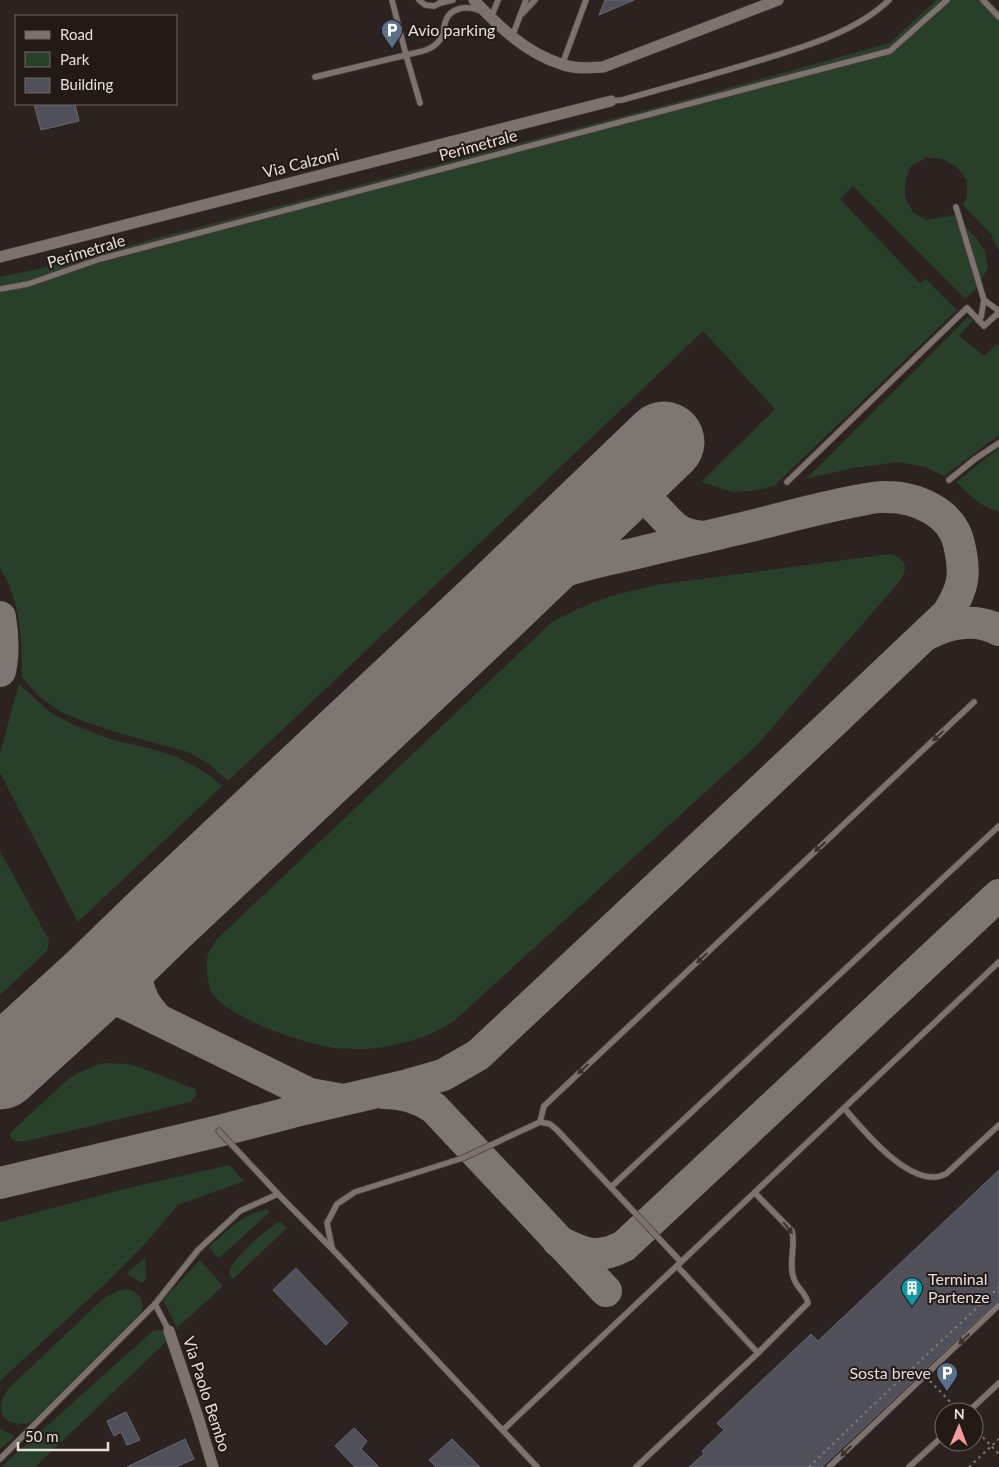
<svg xmlns="http://www.w3.org/2000/svg" width="999" height="1467" viewBox="0 0 999 1467" font-family="Lato,sans-serif">
  <style>
    .green { fill: #283f29 }
    .lines { fill: none; stroke-linecap: round; stroke-linejoin: round }
    .taxiway { stroke: #7e7673; stroke-width: 32 }
    .runway { stroke: #7e7673; stroke-width: 81 }
    .building { fill: #50505a; stroke: #676872 }
    .lane-casing { stroke: #473f3c; stroke-width: 7 }
    .street-casing { stroke: #473f3c; stroke-width: 12 }
    .path { stroke: #827a78; stroke-width: 2; stroke-dasharray: 2.5 4; stroke-linecap: butt }
    .lane { stroke: #7e726e; stroke-width: 5.5 }
    .street { stroke: #7e726e; stroke-width: 11 }
    .oneway { fill: #3a302c }
    .labels { text-anchor: middle; stroke-width: 4; stroke-linejoin: round; paint-order: stroke }
    .poi-label { font-size: 16px; fill: #e7e0de; stroke: #231a16; text-anchor: start }
    .street-label { font-size: 16px; fill: #e7e0de; stroke: #231a16 }
  </style>
  <rect width="100%" height="100%" fill="#2c2320"/>
  <!-- green -->
  <g class="green">
    <path d="M936 0H989L999 10V252L991 234 963 205 967 197V181L957 167 942 159 927 157 911 166 905 182V197L913 212 926 220 955 215 977 239 985 251 988 268 975 290 965 299 853 186 840 199 920 283 926 279 957 310 774 486 751 491 732 492 701 482 775 409 703 331 627 404 228 781 208 763 185 751 118 733 83 721 59 711 38 695 22 677C22 638 21 603 0 568V277L38 269 703 95 890 43Z"/>
    <polygon points="968,317 973,320 959,336 984,356 997,344 999,346 999,435 944,476 925,467 900,462 853,468 806,479"/>
    <path d="M999 448V511C982 509 968 493 956 482Z"/>
    <path d="M890 554C906 559 909 567 900 581L757 745 454 1021C446 1026 438 1031 430 1034 411 1042 388 1047 367 1049 355 1049 340 1049 329 1047 300 1042 228 1018 212 993 207 984 205 961 209 952 211 947 215 943 217 939L553 621 594 602 622 593 663 584Z"/>
    <polygon points="19,684 51,713 76,726 116,741 149,748 178,757 208,774 222,786 78,922 0,773 0,753"/>
    <polygon points="0,851 49,940 47,951 0,995"/>
    <path d="M104 1063 129 1064 142 1068 195 1089 196 1095 191 1102 27 1141C19 1142 11 1143 10 1133L67 1080C79 1072 90 1067 104 1063Z"/>
    <polygon points="229,1165 244,1181 178,1205 145,1244 105,1284 0,1381 0,1222 128,1188"/>
    <path d="M265 1210H268L269 1213 219 1258 215 1255 209 1247C226 1232 242 1214 265 1210Z"/>
    <path d="M278 1222H281L287 1228 233 1279C230 1276 228 1273 230 1269 235 1256 266 1230 278 1222Z"/>
    <polygon points="145,1258 146,1279 142,1283 127,1274 128,1272"/>
    <polygon points="200,1260 223,1286 177,1328 163,1300"/>
    <path d="M128 1289C153 1299 141 1318 128 1333L38 1416C35 1419 31 1421 28 1423 16 1426 0 1421 1 1407 1 1400 5 1394 9 1388L105 1297 117 1291Z"/>
    <path d="M157 1330C164 1330 166 1334 169 1339L35 1467H1L153 1331Z"/>
    <polygon points="0,1429 14,1436 13,1438 0,1449"/>
  </g>
  <g class="lines">
    <!-- taxiway -->
    <g class="taxiway">
      <path d="M603 500C609 498 615 493 621 492 647 488 659 516 677 529 684 534 694 536 703 537"/>
      <path d="M0 617C3 635 4 653 0 671"/>
      <path d="M928 634C950 622 976 618 999 630"/>
      <path d="M157 1019C152 1012 145 1005 142 997 128 964 141 945 160 919"/>
      <path d="M46 1026C76 1005 84 995 122 1002L310 1094 338 1099"/>
      <path d="M384 1093C403 1093 418 1097 434 1108L606 1291"/>
      <path d="M0 1183 219 1131 296 1111 408 1085 443 1075 478 1055 830 725 948 613C964 587 966 574 959 544 952 512 916 497 886 497 876 496 865 500 856 501 824 507 794 515 763 523 723 533 682 542 641 552 611 559 582 564 553 575 532 583 512 595 493 606"/>
      <path d="M558 1241C583 1254 597 1260 624 1246L999 895"/>
    </g>
    <!-- runway -->
    <polyline class="runway" points="0,1069 95,982 160,919 493,606 664,442"/>
  </g>
  <!-- building -->
  <g class="building">
    <polygon points="605,0 634,0 599,15"/>
    <polygon points="34,104 75,104 79,121 41,130"/>
    <polygon points="999,1170 999,1300 822,1467 689,1467 704,1454 702,1451 724,1430 717,1423 811,1334 818,1341"/>
    <polygon points="296,1268 348,1323 326,1345 273,1290"/>
    <polygon points="126,1412 140,1440 127,1445 121,1432 114,1436 107,1421"/>
    <polygon points="354,1428 367,1441 361,1449 379,1467 355,1467 335,1446"/>
    <polygon points="185,1439 194,1459 176,1467 127,1467"/>
    <polygon points="452,1439 480,1467 436,1467 429,1460"/>
  </g>
  <g class="lines">
    <!-- lane casing -->
    <g class="lane-casing">
      <g id="lane">
        <path d="M392 0 406 55C418 52 431 51 439 41 444 35 443 30 445 23 449 7 467 5 481 11"/>
        <polyline points="419,0 425,5 434,6 440,3 441,0"/>
        <polyline points="983,0 999,17"/>
        <polyline points="440,3 453,0"/>
        <polyline points="522,14 535,0"/>
        <polyline points="491,18 498,0"/>
        <polyline points="512,37 526,0"/>
        <polyline points="562,65 586,0"/>
        <polyline points="315,77 406,55 420,103"/>
        <path d="M611 101 622 100C665 88 708 76 751 63 797 49 854 34 889 0"/>
        <polyline points="956,207 984,300 999,311"/>
        <polyline points="0,289 28,284 100,259 890,51 947,0"/>
        <polyline points="978,320 981,317 984,300"/>
        <polyline points="949,480 975,459 999,443"/>
        <polyline points="787,482 967,308 984,326 997,314 999,315"/>
        <path d="M999 962 844 1108C864 1131 903 1179 935 1177 939 1177 943 1175 946 1174L999 1125"/>
        <polyline points="540,1122 544,1106 974,702"/>
        <polyline points="219,1131 278,1194 337,1254 537,1467"/>
        <polyline points="611,1187 999,826"/>
        <polyline points="332,1248 327,1223 337,1204 355,1192 463,1158 540,1122 550,1124 557,1130 681,1262"/>
        <polyline points="677,1266 758,1353"/>
        <polyline points="155,1304 169,1331"/>
        <polyline points="968,1412 999,1383"/>
        <polyline points="503,1430 844,1108"/>
        <polyline points="0,1459 155,1304 198,1250 240,1211 278,1194"/>
        <path d="M636 1467 758 1353 808 1303C806 1293 797 1288 794 1279 788 1264 796 1246 792 1231L755 1193"/>
        <polyline points="829,1467 999,1305"/>
        <polyline points="909,1467 944,1435"/>
      </g>
    </g>
    <!-- street casing -->
    <g class="street-casing">
      <g id="street">
        <path d="M474 0C498 26 526 53 561 64 574 69 589 68 603 67L778 0"/>
        <polyline points="0,257 611,101"/>
        <polyline points="169,1331 198,1417 213,1467"/>
      </g>
    </g>
    <!-- path -->
    <g class="path">
      <polyline points="930,1381 960,1412"/>
      <polyline points="974,1428 999,1454"/>
      <polyline points="809,1467 869,1409 999,1287"/>
      <polyline points="969,1467 999,1439"/>
    </g>
    <!-- lane -->
    <use href="#lane" class="lane"/>
    <!-- street -->
    <use href="#street" class="street"/>
  </g>
  <!-- one-way arrows -->
  <defs><path id="oneway-solid" d="M-6-.8H1V-3.2L6.5 0L1 3.2V.8H-6Z" transform="scale(1.25)"/></defs>
  <g class="oneway">
    <use href="#oneway-solid" transform="translate(938 736) rotate(137)"/>
    <use href="#oneway-solid" transform="translate(820 847) rotate(137)"/>
    <use href="#oneway-solid" transform="translate(702 958) rotate(137)"/>
    <use href="#oneway-solid" transform="translate(583 1069) rotate(137)"/>
    <use href="#oneway-solid" transform="translate(788 1228) rotate(52)"/>
    <use href="#oneway-solid" transform="translate(964 1339) rotate(136)"/>
    <use href="#oneway-solid" transform="translate(846 1451) rotate(136)"/>
  </g>
  <!-- icons -->
  <defs>
    <g id="parking-pin" transform="scale(1.125)"><path d="M0 17L-7.5 6A9.5 9.5 0 1 1 7.5 6Z" fill="#5c6f8a" stroke="#231a16"/><path d="M-3.5-5.5H1a3.5 3.5 0 0 1 0 7H-1V5.5H-3.5ZM-1-3.4V-.6H.8a1.4 1.4 0 0 0 0-2.8Z" fill="#fff"/></g>
    <g id="building-pin" transform="scale(1.125)"><path d="M0 17L-7.5 6A9.5 9.5 0 1 1 7.5 6Z" fill="#0f9aa8" stroke="#231a16"/><path d="M-4-6H4V6H1V3H-1V6H-4ZM-2.5-4.3h1.7v1.8h-1.7ZM.8-4.3h1.7v1.8H.8ZM-2.5-1h1.7V.8h-1.7ZM.8-1h1.7V.8H.8Z" fill="#fff"/></g>
  </defs>
  <g fill-rule="evenodd">
    <use href="#parking-pin" x="392" y="30"/>
    <use href="#building-pin" x="912" y="1288"/>
    <use href="#parking-pin" x="947" y="1373"/>
  </g>
  <g class="labels">
    <!-- poi labels -->
    <g class="poi-label">
      <text x="408" y="36">Avio parking</text>
      <text x="928" y="1285">Terminal<tspan x="928" dy="18">Partenze</tspan></text>
      <text x="931" y="1379" text-anchor="end">Sosta breve</text>
    </g>
    <!-- street labels -->
    <g class="street-label">
      <text transform="translate(478 145) rotate(-15)" y="6">Perimetrale</text>
      <text transform="translate(301 163) rotate(-14)" y="6">Via Calzoni</text>
      <text transform="translate(86 251) rotate(-17)" y="6">Perimetrale</text>
      <text transform="translate(207 1394) rotate(72)" y="6">Via Paolo Bembo</text>
    </g>
  </g>
  <!-- legend -->
  <rect x="15" y="15" width="162" height="90" fill="#231a16" stroke="#716966"/>
  <rect x="25" y="31" width="25" height="8" fill="#7e726e" stroke="#716966"/>
  <text x="60" y="40" font-size="15" fill="#e7e0de">Road</text>
  <rect x="25" y="52" width="25" height="15" fill="#283f29" stroke="#716966"/>
  <text x="60" y="65" font-size="15" fill="#e7e0de">Park</text>
  <rect x="25" y="78" width="25" height="15" fill="#50505a" stroke="#716966"/>
  <text x="60" y="90" font-size="15" fill="#e7e0de">Building</text>
  <!-- north arrow -->
  <g transform="translate(959 1427) rotate(1)"><circle r="24" fill="#231a16" stroke="#716966"/>
  <path d="M0-4L9 19L0 12L-9 19Z" fill="#f59b9e"/>
  <text y="-8" font-size="14" font-weight="bold" text-anchor="middle" fill="#e7e0de">N</text>
  </g>
  <!-- scale -->
  <path d="M18 1442v8h90v-8" fill="none" stroke="#e7e0de" stroke-width="2.5"/>
  <text x="25" y="1442" font-size="15" fill="#e7e0de" stroke="#231a16" stroke-width="4" paint-order="stroke">50 m</text>
</svg>
